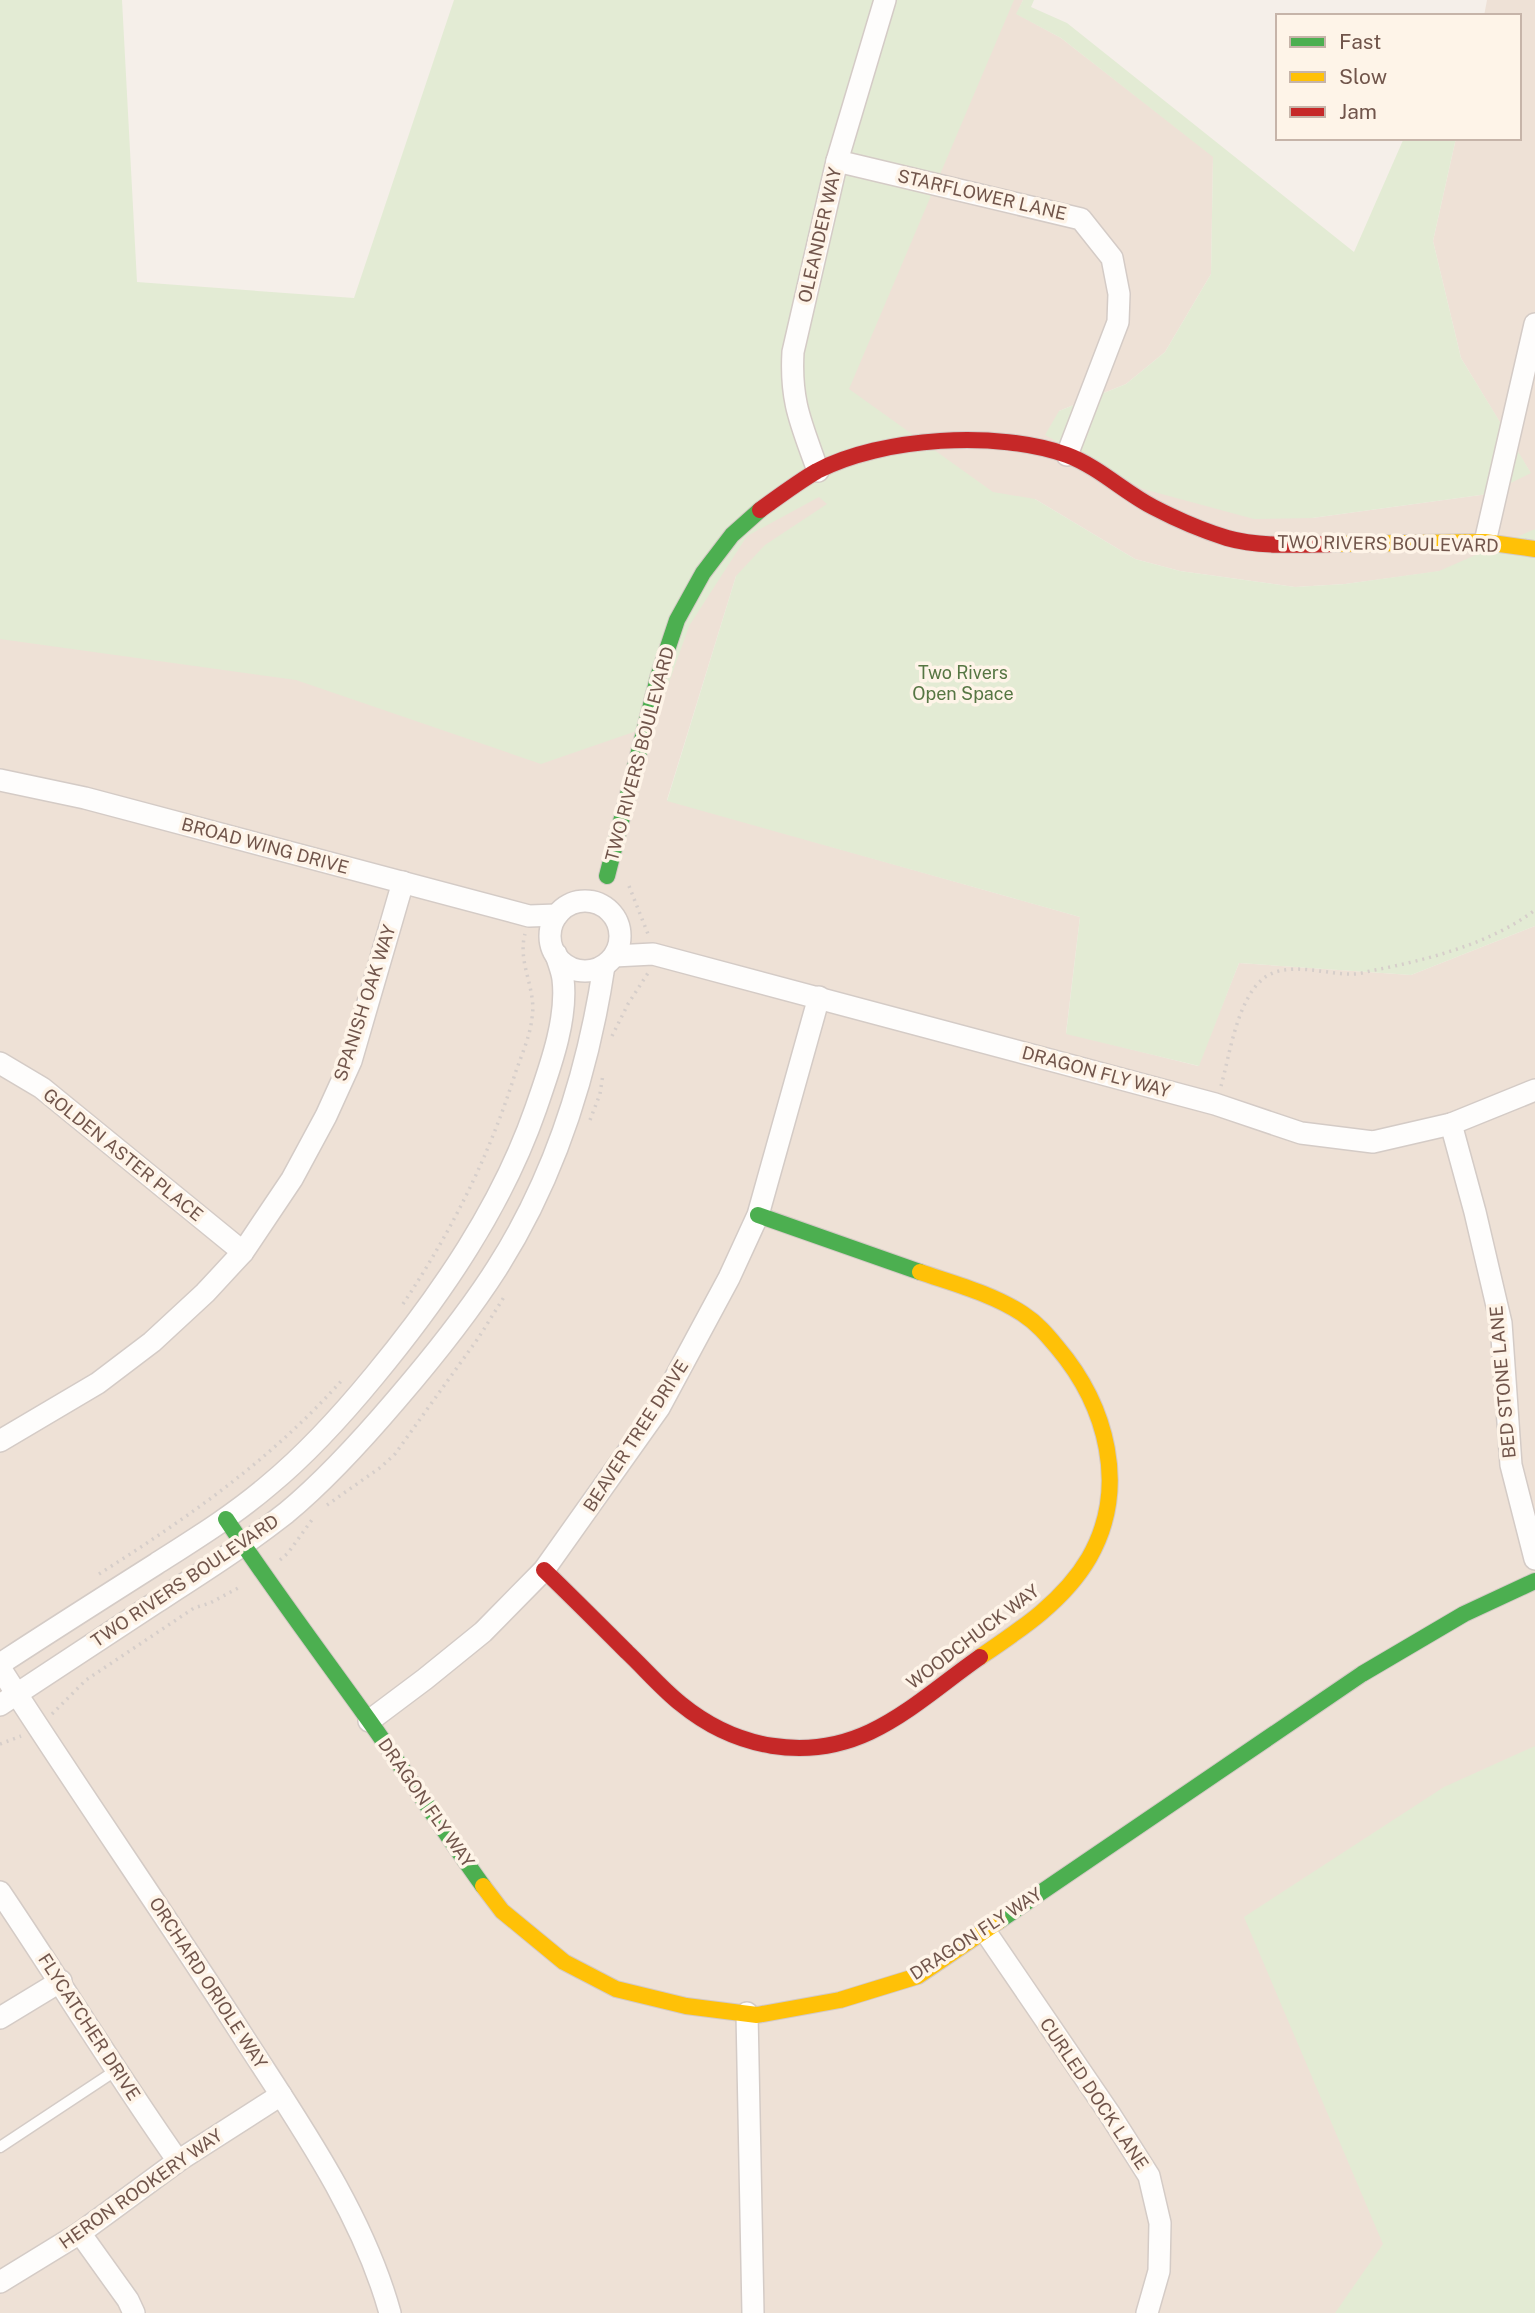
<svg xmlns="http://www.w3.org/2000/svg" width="1535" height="2313" viewBox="0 0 1535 2313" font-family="'Public Sans',sans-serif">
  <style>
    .residential { fill: #eee1d6 }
    .green { fill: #e3ebd4 }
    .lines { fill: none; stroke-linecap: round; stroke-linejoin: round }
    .lane-casing { stroke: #d4cbc6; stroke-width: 13 }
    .street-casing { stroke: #d4cbc6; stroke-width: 24 }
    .fast-casing { stroke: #d4cac5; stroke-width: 18 }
    .slow-casing { stroke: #d4cac5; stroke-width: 18 }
    .jam-casing { stroke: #d4cac5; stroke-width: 18 }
    .path { stroke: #d6ceca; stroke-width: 3.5; stroke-dasharray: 2 5; stroke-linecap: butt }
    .lane { stroke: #fefdfc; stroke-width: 10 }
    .street { stroke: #fefdfc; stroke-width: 21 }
    .fast { stroke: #4caf50; stroke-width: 16 }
    .slow { stroke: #ffc107; stroke-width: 16 }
    .jam { stroke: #c62828; stroke-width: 16 }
    .labels { text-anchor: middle; stroke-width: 7; stroke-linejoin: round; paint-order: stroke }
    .street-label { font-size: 18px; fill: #71554b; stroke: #fef4e8 }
    .park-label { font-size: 18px; fill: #567643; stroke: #fef4e8 }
  </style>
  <rect width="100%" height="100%" fill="#f5efe9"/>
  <!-- residential -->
  <polygon class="residential" points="724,0 1023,0 1017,14 1061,38 1213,156 1211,274 1165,352 1126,384 1059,411 1312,518 1488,494 1530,472 1461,358 1433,241 1456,138 1519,138 1519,16 1484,16 1487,0 1535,0 1535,549 1502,563 1345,584 1295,587 1180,571 1135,559 1035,499 736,576 667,800 1080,917 1066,1033 1198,1066 1239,963 1411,975 1535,926 1535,2122 1365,2313 0,2313 0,623"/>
  <!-- green -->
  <g class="green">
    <polygon points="0,0 122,0 137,282 354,298 454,0 1014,0 849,389 993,492 1035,499 1135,559 1180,571 1295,587 1345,584 1439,571 1535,529 1535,926 1411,975 1239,963 1199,1066 1066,1034 1080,917 667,801 736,576 765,545 827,504 819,497 747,536 689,626 654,725 541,764 296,680 0,639"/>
    <polygon points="1023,0 1034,0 1031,7 1067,23 1354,252 1404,138 1456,138 1433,241 1461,358 1531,473 1488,494 1312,518 1254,519 1143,489 1045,435 1059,411 1126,384 1165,352 1211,274 1213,157 1061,38 1016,14"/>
    <polygon points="1535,1746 1535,2313 1335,2313 1383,2244 1244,1917 1444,1787"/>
  </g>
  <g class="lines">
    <!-- lane casing -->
    <g class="lane-casing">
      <polyline id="lane" points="0,2147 115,2071"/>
    </g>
    <!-- street casing -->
    <g class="street-casing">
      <g id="street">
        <polyline points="837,161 1081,219 1112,258 1119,294 1118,322 1067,455"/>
        <path d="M818 471C802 425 790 403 793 352L837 161 885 0"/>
        <polyline points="1485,542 1535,324"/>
        <polyline points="0,780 85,798 529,916 557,915"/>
        <circle cx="585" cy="936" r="35"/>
        <polyline points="614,956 653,954 1215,1104 1301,1133 1373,1142 1451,1124 1535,1090"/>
        <polyline points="0,1063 42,1088 243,1252"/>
        <polyline points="1451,1124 1475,1212 1501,1323 1511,1465 1535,1559"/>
        <polyline points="0,1441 98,1383 152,1342 205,1293 243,1252 292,1179 326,1116 351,1061 403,882"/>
        <path d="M0 1664C52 1630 104 1597 156 1564 195 1539 234 1515 269 1485 309 1452 343 1414 375 1375 441 1295 502 1206 536 1108 549 1070 568 1020 563 979 562 971 558 962 556 954"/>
        <path d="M0 1668C80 1793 166 1916 246 2041 301 2126 363 2215 390 2313"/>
        <path d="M0 1705C52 1671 103 1637 155 1603 200 1574 244 1546 286 1513 326 1480 363 1439 397 1399 433 1357 467 1315 497 1268 555 1177 588 1072 604 966"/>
        <polyline points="369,1721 425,1679 483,1632 544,1570 659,1408 729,1278 758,1215 819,997"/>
        <path d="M0 1892C60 1981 116 2073 178 2161"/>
        <polyline points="985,1931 1109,2113 1149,2176 1160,2223 1159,2271 1147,2313"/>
        <polyline points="747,2013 753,2313"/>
        <polyline points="0,2018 61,1981"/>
        <polyline points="80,2233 128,2300 134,2313"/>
        <polyline points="0,2282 80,2233 178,2161 281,2095"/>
      </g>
    </g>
    <!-- fast casing -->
    <g class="fast-casing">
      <g id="fast">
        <polyline points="607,876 659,674 677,620 703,573 732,535 760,510"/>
        <polyline points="758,1215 920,1272"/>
        <path d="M226 1519C271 1587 320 1652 368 1719 407 1774 443 1831 483 1886"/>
        <polyline points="999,1921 1362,1674 1464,1614 1535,1581"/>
      </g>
    </g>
    <!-- slow casing -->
    <g class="slow-casing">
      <g id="slow">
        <polyline points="1333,544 1485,542 1535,549"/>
        <path d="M920 1272C955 1284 993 1294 1023 1314 1037 1323 1047 1335 1057 1347 1107 1406 1129 1488 1089 1558 1064 1601 1020 1630 980 1657"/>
        <polyline points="483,1886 502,1911 564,1962 616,1989 686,2006 757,2015 840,2000 918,1976 999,1921"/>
      </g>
    </g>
    <!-- jam casing -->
    <g class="jam-casing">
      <g id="jam">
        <path d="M760 510C778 497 798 482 817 471 882 437 998 430 1067 455 1099 467 1124 492 1153 507 1174 518 1204 531 1227 538 1258 547 1301 545 1333 544"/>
        <path d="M544 1570C572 1597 600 1625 627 1652 645 1669 662 1689 681 1704 735 1748 806 1762 870 1732 910 1713 944 1682 980 1657"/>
      </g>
    </g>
    <!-- path -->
    <g class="path">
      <polyline points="629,886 648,934"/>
      <polyline points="612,1036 628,1004 648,973"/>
      <path d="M1221 1086C1230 1054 1237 999 1264 978 1288 960 1326 975 1354 974 1361 974 1368 971 1375 970 1427 960 1492 943 1535 910"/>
      <polyline points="590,1120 600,1094 603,1074"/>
      <path d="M403 1304C451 1232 489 1157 515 1074 521 1056 530 1037 532 1018 537 989 517 963 525 934"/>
      <polyline points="327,1505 381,1467 395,1454 479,1337 504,1297"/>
      <polyline points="280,1560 288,1553 314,1517"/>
      <path d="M99 1574C189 1517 272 1459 343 1379"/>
      <polyline points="52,1714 86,1680 194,1608 210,1603 242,1586"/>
      <polyline points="0,1744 21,1736"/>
    </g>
    <!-- lane -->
    <use href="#lane" class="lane"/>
    <!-- street -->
    <use href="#street" class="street"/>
    <!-- fast -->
    <use href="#fast" class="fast"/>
    <!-- slow -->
    <use href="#slow" class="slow"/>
    <!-- jam -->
    <use href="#jam" class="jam"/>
  </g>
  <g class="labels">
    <!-- street labels -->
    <g class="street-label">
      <text transform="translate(982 195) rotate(13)" y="6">STARFLOWER LANE</text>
      <text transform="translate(820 235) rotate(-77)" y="6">OLEANDER WAY</text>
      <text transform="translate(1388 544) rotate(1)" y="6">TWO RIVERS BOULEVARD</text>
      <text transform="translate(640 754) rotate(-75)" y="6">TWO RIVERS BOULEVARD</text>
      <text transform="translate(265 846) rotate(15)" y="6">BROAD WING DRIVE</text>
      <text transform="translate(365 1003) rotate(-72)" y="6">SPANISH OAK WAY</text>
      <text transform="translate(1096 1072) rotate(15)" y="6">DRAGON FLY WAY</text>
      <text transform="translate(123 1155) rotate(39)" y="6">GOLDEN ASTER PLACE</text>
      <text transform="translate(1503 1382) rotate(-95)" y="6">BED STONE LANE</text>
      <text transform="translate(636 1436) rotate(-57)" y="6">BEAVER TREE DRIVE</text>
      <text transform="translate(185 1581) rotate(-34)" y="6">TWO RIVERS BOULEVARD</text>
      <text transform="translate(973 1637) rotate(-37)" y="6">WOODCHUCK WAY</text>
      <text transform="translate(426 1803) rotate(55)" y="6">DRAGON FLY WAY</text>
      <text transform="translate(976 1934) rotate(-33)" y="6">DRAGON FLY WAY</text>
      <text transform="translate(208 1983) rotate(57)" y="6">ORCHARD ORIOLE WAY</text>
      <text transform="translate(89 2027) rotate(57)" y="6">FLYCATCHER DRIVE</text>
      <text transform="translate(1094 2094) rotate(56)" y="6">CURLED DOCK LANE</text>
      <text transform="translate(141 2189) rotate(-35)" y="6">HERON ROOKERY WAY</text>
    </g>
    <!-- park labels -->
    <g class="park-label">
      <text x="963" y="679">Two Rivers<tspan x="963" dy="21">Open Space</tspan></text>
    </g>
  </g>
  <!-- legend -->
  <rect x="1276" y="14" width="245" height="126" fill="#fef4e8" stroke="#c6b4a9" stroke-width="2"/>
  <rect x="1290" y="37" width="35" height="10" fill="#4caf50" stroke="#c6b4a9" stroke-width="2"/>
  <text x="1339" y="49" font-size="21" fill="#71554b">Fast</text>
  <rect x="1290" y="72" width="35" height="10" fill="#ffc107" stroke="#c6b4a9" stroke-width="2"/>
  <text x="1339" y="84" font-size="21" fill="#71554b">Slow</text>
  <rect x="1290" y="107" width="35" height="10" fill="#c62828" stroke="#c6b4a9" stroke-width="2"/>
  <text x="1339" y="119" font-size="21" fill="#71554b">Jam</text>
</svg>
